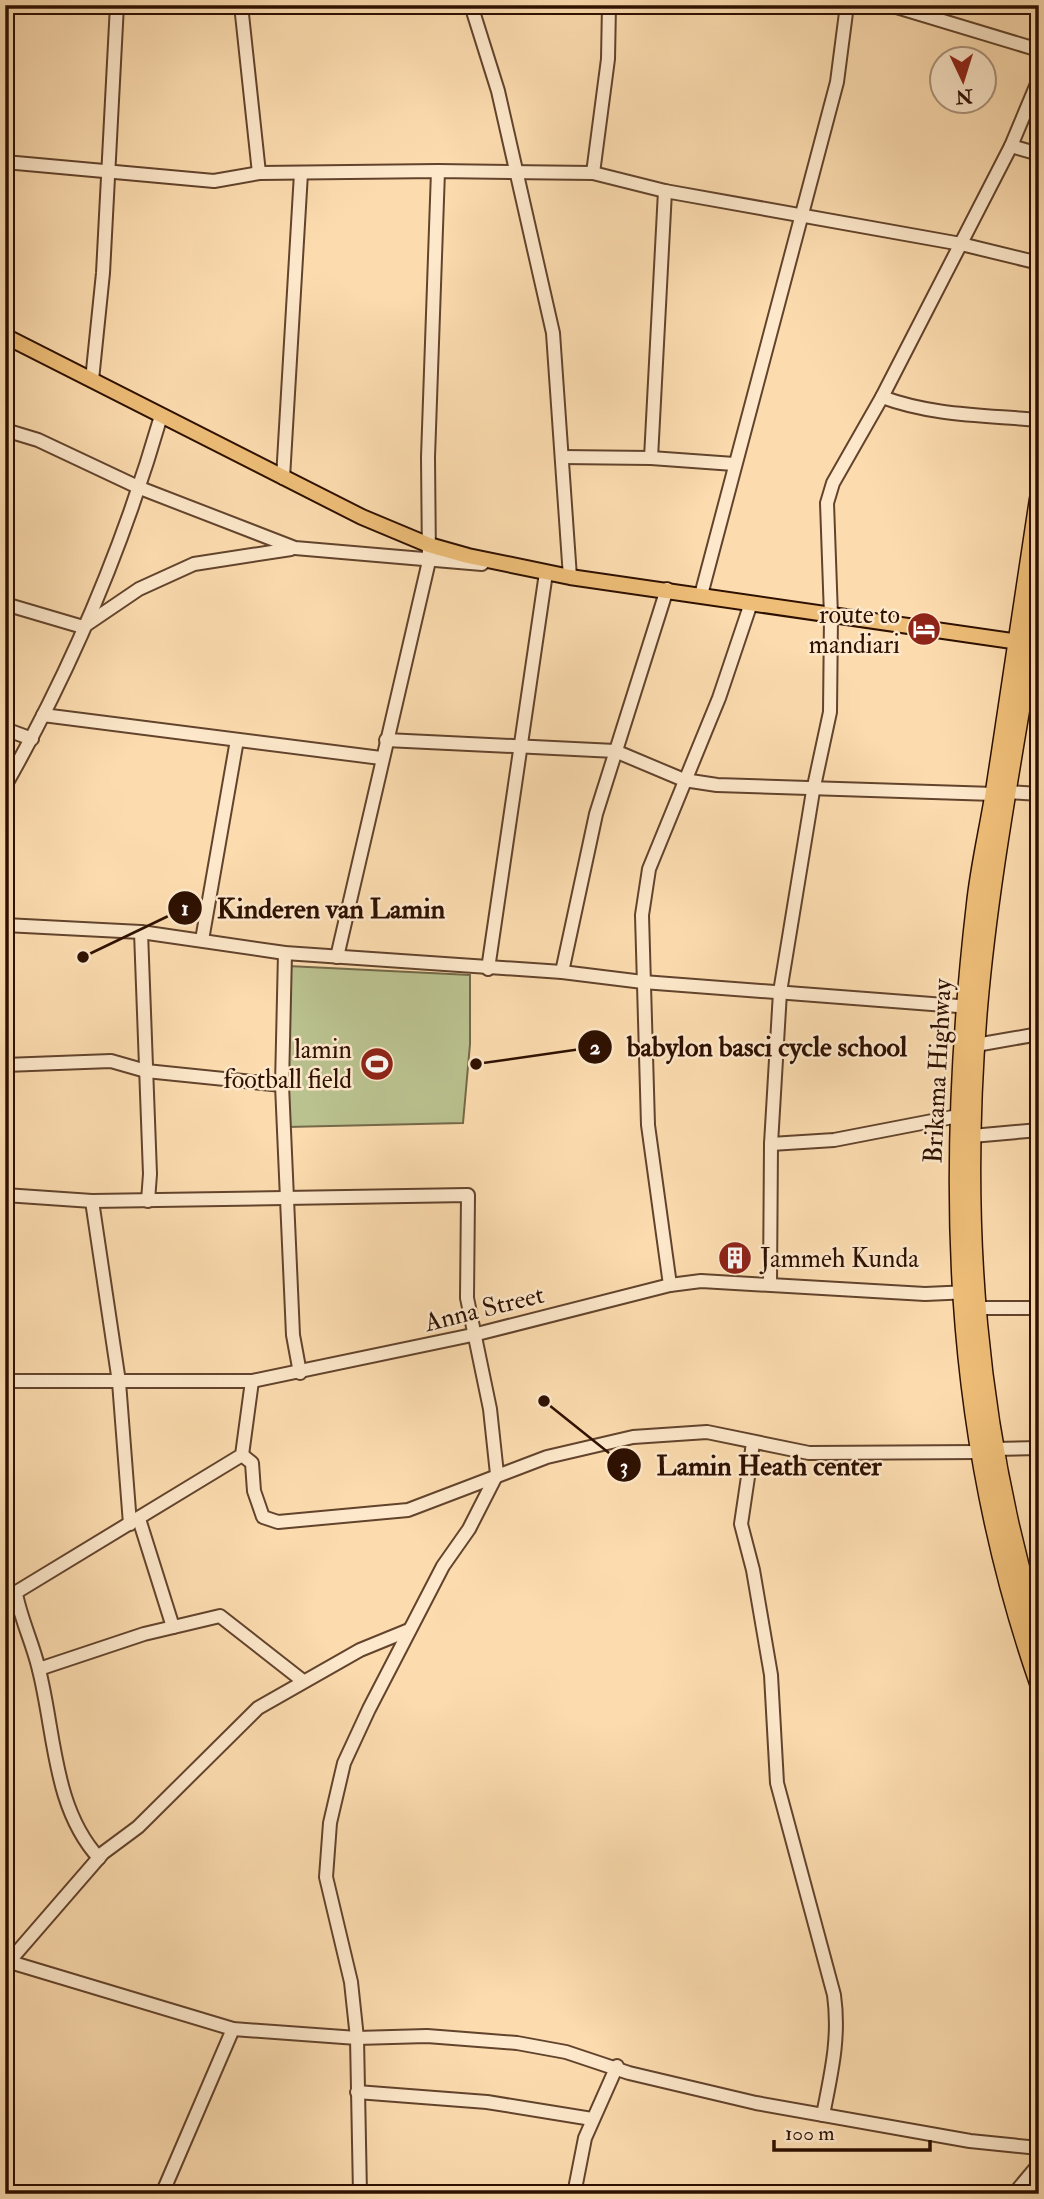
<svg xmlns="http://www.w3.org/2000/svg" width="1044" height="2199" viewBox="0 0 1044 2199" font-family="'IM FELL Double Pica',serif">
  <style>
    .pitch { fill: #bac28f; stroke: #746948; stroke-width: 2 }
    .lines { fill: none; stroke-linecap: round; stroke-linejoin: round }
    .minor-casing { stroke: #62432c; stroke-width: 16 }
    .major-casing { stroke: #2e1001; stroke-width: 18 }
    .highway-casing { stroke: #2e1001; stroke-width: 21 }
    .minor { stroke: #fde8cb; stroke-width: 12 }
    .major { stroke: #eebe78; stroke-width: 14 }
    .highway { stroke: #eebe78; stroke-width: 18 }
    .labels { text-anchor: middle; stroke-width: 5; stroke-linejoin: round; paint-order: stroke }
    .poi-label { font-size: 26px; fill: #2e1001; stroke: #fde8cb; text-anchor: end }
    .street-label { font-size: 26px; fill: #2e1001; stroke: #fde8cb }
    .leader { fill: none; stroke: #2e1001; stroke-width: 2.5 }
    .callout-dot { fill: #2e1001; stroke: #fde8cb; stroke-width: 2.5 }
    .mark-label { font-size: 21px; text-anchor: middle; font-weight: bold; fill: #fff }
    .callout-label { font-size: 28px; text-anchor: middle; font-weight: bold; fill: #2e1001; stroke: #fde8cb; stroke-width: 5; stroke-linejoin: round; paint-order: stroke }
  </style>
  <rect width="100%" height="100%" fill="#fcdcaf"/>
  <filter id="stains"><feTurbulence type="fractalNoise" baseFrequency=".00286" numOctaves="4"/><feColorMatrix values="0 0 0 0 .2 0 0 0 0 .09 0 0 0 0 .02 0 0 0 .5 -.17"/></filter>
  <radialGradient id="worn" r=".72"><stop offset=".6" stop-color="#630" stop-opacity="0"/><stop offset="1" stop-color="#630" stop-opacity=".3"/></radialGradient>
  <!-- pitch -->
  <polygon class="pitch" points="288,966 470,975 470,1044 463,1123 287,1127"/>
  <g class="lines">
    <!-- minor casing -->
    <g class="minor-casing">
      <g id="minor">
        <polyline points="241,5 259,173"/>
        <polyline points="471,5 498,91 553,333 570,577"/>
        <polyline points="890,5 1039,50"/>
        <polyline points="1011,146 1039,154"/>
        <polyline points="5,162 214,181 259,173 438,171 593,173 665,191 961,244 1039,263"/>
        <polyline points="593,173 608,59 609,5"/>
        <polyline points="92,380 103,273 117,5"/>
        <path d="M882 397C933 416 985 415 1039 420"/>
        <polyline points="5,430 38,440 140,488 295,548 482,564"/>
        <polyline points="562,457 651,458 734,464"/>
        <polyline points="651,458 665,191"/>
        <polyline points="283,478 301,173"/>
        <polyline points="701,595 837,82 847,5"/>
        <polyline points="5,604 83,627 139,589 194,564 291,549"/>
        <polyline points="43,715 381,758"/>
        <polyline points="5,729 32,739"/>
        <polyline points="386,740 615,751 684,780 717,785 994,794"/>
        <path d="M5 786C71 670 124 544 161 416"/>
        <polyline points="1008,792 1039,794"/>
        <polyline points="5,925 141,932 285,953 562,972 643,982 971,1007"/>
        <polyline points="141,932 150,1174 148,1201"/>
        <polyline points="202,940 237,740"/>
        <polyline points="285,953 282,1085 293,1335 300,1373"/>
        <polyline points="337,957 429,561 428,457 438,171"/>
        <polyline points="488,969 546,573"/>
        <polyline points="562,972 596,814 667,589"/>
        <polyline points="976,1045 1039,1034"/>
        <polyline points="5,1065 111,1061 146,1071 282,1085"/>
        <polyline points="972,1136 1039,1130"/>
        <polyline points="771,1144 834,1140 958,1116"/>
        <polyline points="5,1195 92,1201 468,1195 467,1298 490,1409 497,1474 469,1529 443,1566 369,1709 344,1763 330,1823 326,1877 351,1982 357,2038 360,2194"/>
        <polyline points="92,1201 119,1382 130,1524"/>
        <polyline points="770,1283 771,1144 780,992 813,791 830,712 831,616 827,503 833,483 882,397 1011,146 1039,79"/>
        <polyline points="670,1285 648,1125 642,915 649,869 719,698 751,603"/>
        <polyline points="975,1308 1039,1308"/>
        <polyline points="5,1381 252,1381 477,1334 670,1285 701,1281 925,1294 970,1292"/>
        <path d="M753 1443 741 1524 753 1570 771 1675 777 1783 834 1995C840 2038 831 2074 823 2115"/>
        <polyline points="993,1449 1039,1448"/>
        <polyline points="242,1455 252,1463 254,1491 263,1517 278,1522 408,1510 547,1457 633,1437 707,1432 809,1453 980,1452"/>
        <polyline points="139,1519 173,1627"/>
        <path d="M16 1594C21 1619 32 1642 38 1666 55 1729 52 1807 99 1858"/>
        <polyline points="5,1599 242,1455 252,1381"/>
        <polyline points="39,1669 144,1634 220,1616 303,1681"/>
        <polyline points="10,1962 233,2029 357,2038 427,2036 517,2043 566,2052 629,2073 756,2103 970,2141 1039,2148"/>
        <polyline points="6,1965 103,1853 138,1827 258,1708 360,1650 409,1630"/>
        <polyline points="357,2092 487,2102 592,2119"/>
        <polyline points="162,2194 233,2029"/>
        <polyline points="574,2194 585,2138 617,2066"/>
        <polyline points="1014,2194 1039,2164"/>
      </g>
    </g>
    <!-- major casing -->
    <g class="major-casing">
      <polyline id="major" points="5,336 362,517 429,545 468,556 570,577 1026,643"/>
    </g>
    <!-- highway casing -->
    <g class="highway-casing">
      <g id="highway">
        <path d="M1039 499C1024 597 1010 694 995 791 989 829 980 866 976 904 945 1171 950 1427 1039 1683"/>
        <path d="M1039 594C1018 731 990 869 978 1008 960 1223 976 1428 1039 1636"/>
      </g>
    </g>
    <!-- minor -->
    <use href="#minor" class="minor"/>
    <!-- major -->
    <use href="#major" class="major"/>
    <!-- highway -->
    <use href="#highway" class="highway"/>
  </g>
  <!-- icons -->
  <defs>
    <g id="hotel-disc" transform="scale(1.75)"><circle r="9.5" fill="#8f2418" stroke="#fde8cb"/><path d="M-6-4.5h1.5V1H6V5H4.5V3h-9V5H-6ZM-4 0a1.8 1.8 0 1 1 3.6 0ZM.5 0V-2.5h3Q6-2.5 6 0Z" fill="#fff"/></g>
    <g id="stadium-disc" transform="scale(1.75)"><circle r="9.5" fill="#8f2418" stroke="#fde8cb"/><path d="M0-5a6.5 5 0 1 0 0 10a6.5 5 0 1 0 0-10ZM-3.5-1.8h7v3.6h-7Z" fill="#fff"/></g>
    <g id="building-disc" transform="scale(1.75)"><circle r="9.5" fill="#8f2418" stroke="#fde8cb"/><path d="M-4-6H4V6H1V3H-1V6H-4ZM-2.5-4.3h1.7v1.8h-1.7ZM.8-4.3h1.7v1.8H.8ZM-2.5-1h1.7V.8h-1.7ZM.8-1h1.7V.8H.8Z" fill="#fff"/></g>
  </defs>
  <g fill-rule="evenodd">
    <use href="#hotel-disc" x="924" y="629"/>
    <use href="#stadium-disc" x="377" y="1064"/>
    <use href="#building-disc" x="735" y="1258"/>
  </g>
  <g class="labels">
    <!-- poi labels -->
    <g class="poi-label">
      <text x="900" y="623">route to<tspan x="900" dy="30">mandiari</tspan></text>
      <text x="352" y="1058">lamin<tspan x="352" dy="30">football field</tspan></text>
      <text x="760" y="1267" text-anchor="start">Jammeh Kunda</text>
    </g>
    <!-- street labels -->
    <g class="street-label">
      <text transform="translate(937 1071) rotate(-87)" y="9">Brikama Highway</text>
      <text transform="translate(484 1308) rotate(-14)" y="9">Anna Street</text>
    </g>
  </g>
  <!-- callouts -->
  <path class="leader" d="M83 957L185 908M476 1064L595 1047M544 1401L624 1465"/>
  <g class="callout-dot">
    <circle cx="83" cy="957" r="7"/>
    <circle cx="476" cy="1064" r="7"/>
    <circle cx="544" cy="1401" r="7"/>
    <circle cx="185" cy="908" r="18"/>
    <circle cx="595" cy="1047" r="18"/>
    <circle cx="624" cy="1465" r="18"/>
  </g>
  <g class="mark-label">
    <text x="185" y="915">1</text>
    <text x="595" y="1054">2</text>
    <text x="624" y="1473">3</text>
  </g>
  <g class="callout-label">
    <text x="331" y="918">Kinderen van Lamin</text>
    <text x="767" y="1056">babylon basci cycle school</text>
    <text x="769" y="1475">Lamin Heath center</text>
  </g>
  <!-- margin -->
  <rect width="1044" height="2199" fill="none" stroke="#fcdcaf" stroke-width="28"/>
  <rect x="7" y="7" width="1030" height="2185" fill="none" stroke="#2e1001" stroke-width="3.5"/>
  <rect x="14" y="14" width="1016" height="2171" fill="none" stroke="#2e1001" stroke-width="2"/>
  <!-- north arrow -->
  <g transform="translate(963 80) rotate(176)"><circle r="33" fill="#fde8cb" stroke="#aa927a" stroke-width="2"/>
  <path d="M0-5L12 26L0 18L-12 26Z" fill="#8f2418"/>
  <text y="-10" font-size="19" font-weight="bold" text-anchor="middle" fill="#2e1001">N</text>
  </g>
  <!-- scale -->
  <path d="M774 2140v10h156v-10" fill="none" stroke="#2e1001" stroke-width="3.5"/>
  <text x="785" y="2140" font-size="21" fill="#2e1001" stroke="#fde8cb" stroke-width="5" paint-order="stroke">100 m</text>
  <rect width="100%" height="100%" filter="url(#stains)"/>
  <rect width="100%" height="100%" fill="url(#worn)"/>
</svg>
